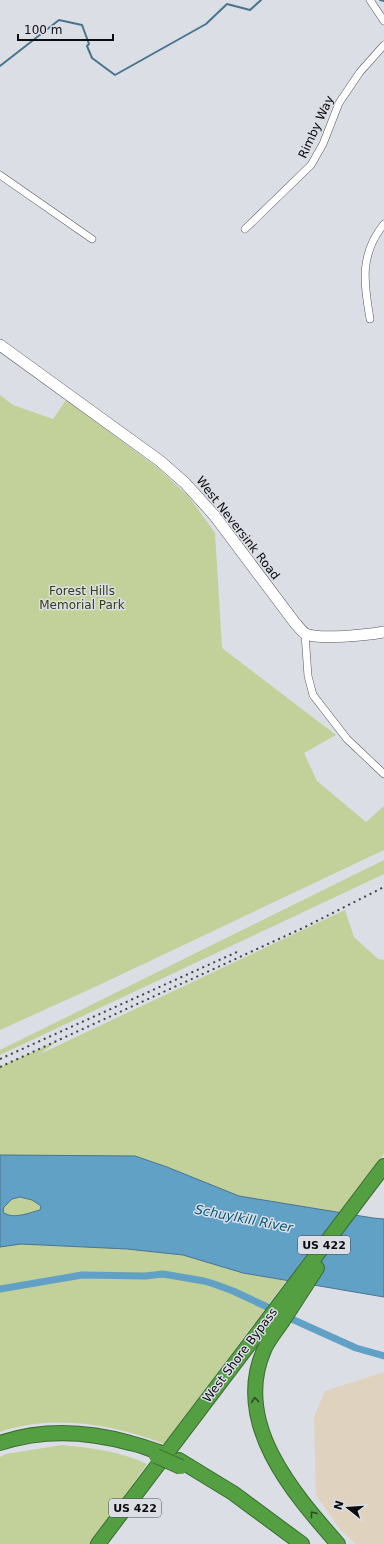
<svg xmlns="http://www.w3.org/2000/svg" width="384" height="1544" viewBox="0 0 384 1544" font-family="'DejaVu Sans',sans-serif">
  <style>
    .industrial { fill: #dfd3bf }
    .green { fill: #c2d099 }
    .water { fill: #61a1c5; stroke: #48748e; fill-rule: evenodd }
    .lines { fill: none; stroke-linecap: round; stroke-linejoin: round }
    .stream { stroke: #48748e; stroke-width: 2 }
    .canal { stroke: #61a1c5; stroke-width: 7 }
    .street-casing { stroke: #54555c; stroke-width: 8 }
    .secondary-casing { stroke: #54555c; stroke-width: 12 }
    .highway-casing { stroke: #3a6c30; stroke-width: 16 }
    .street { stroke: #fff; stroke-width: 7 }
    .secondary { stroke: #fff; stroke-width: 11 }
    .highway { stroke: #539f42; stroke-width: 14 }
    .rail { stroke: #424347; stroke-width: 2; stroke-dasharray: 2 4; stroke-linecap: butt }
    .highway-bridge-casing { stroke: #3a6c30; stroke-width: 16; stroke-linecap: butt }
    .highway-bridge { stroke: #539f42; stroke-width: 14 }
    .oneway { stroke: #2c4e26 }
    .labels { text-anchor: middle; stroke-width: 3; stroke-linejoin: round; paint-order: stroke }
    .shield { fill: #dcdee6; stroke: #4a4b50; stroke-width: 1 }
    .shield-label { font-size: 11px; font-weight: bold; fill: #0c0c0f }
    .street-label { font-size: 12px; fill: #0c0c0f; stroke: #dcdee6 }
    .park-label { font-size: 12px; fill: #353e10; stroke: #dcdee6 }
    .water-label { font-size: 13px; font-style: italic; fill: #03597d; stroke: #dcdee6 }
  </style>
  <rect width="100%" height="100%" fill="#dcdee6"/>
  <!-- industrial -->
  <polygon class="industrial" points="384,1372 384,1544 356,1544 340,1529 316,1495 314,1417 325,1391"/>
  <!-- green -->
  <g class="green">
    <polygon points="0,395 13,405 53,419 66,400 158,468 189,497 215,533 222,648 336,735 304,753 317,781 366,822 384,806 384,850 97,986 0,1030"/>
    <polygon points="384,860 384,874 0,1055 0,1050"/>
    <polygon points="345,910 354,937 378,959 384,960 384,1154 339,1213 239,1196 167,1167 135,1156 89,1156 0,1185 0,1067 57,1041 40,1054"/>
    <path d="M20 1197 32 1200 41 1206 40 1210C28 1213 14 1220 3 1212L4 1207 12 1199Z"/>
    <path d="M21 1244 127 1249 183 1255 243 1273 286 1281 164 1444C113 1424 53 1414 0 1432V1247Z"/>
    <path d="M62 1445C93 1448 118 1451 147 1464L90 1544H0V1457L6 1454Z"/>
  </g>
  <!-- water -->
  <path class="water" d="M0 1155 135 1156 167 1167 239 1196 373 1218 384 1219V1297L243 1273 183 1255 127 1249 21 1244 0 1247ZM20 1197 32 1200 41 1206 40 1210C28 1213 13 1220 3 1212L4 1207 12 1199Z"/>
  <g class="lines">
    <!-- stream -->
    <g class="stream">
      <polyline points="380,0 384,1"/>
      <polyline points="0,66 59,20 82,25 89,44 87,46 92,58 115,75 206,24 227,4 250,10 261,0"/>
    </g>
    <!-- canal -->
    <g class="canal">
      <polyline points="0,1289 82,1275 145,1276 163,1274 204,1281 214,1284 233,1291 276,1311"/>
      <polyline points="285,1316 356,1348 384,1356"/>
    </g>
    <!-- street casing -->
    <g class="street-casing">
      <g id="street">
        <polyline points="370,0 384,21"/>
        <polyline points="0,175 92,239"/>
        <polyline points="245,229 311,165 323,144 339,103 360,72 384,45"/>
        <path d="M370 319C364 283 359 255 384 224"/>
        <polyline points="305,634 308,676 313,695 347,739 384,774"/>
      </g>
    </g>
    <!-- secondary casing -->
    <g class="secondary-casing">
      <path id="secondary" d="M0 345 160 461 185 483 214 515 295 623C298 626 302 632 306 634 320 640 368 635 384 632"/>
    </g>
    <!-- highway casing -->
    <g class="highway-casing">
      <g id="highway">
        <path d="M317 1268C305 1286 294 1304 282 1322 276 1331 268 1340 264 1350 232 1423 293 1493 338 1544"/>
        <path d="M0 1443C42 1429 87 1431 130 1443 140 1445 149 1449 159 1452"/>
        <polyline points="179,1460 233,1493 302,1544"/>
        <polyline points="98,1544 384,1166"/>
      </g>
    </g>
    <!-- street -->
    <use href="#street" class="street"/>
    <!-- secondary -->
    <use href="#secondary" class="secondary"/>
    <!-- highway -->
    <use href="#highway" class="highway"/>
    <!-- rail -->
    <g class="rail">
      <polyline points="0,1059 237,952"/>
      <polyline points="0,1067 305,927 384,887"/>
    </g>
    <!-- highway-bridge casing -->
    <g class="highway-bridge-casing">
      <polyline id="highway-bridge" points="156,1456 181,1467"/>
    </g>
    <!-- highway-bridge -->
    <use href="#highway-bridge" class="highway-bridge"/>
  </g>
  <!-- one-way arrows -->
  <defs><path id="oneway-chevron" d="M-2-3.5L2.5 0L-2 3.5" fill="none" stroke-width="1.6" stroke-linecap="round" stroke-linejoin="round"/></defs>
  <g class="oneway">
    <use href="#oneway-chevron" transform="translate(255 1400) rotate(-95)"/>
    <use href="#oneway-chevron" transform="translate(313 1514) rotate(-127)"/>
  </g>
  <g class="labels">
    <!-- shield labels -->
    <g class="shield">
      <rect x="298" y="1236" width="52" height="18" rx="3"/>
      <rect x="109" y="1499" width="52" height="18" rx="3"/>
    </g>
    <g class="shield-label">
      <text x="324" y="1249">US 422</text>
      <text x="135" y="1512">US 422</text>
    </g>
    <!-- street labels -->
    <g class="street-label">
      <text transform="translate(316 127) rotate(-65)" y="4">Rimby Way</text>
      <text transform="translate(238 528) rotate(52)" y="4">West Neversink Road</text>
      <text transform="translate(240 1355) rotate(-53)" y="4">West Shore Bypass</text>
    </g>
    <!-- park labels -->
    <g class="park-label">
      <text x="82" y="595">Forest Hills<tspan x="82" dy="14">Memorial Park</tspan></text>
    </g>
    <!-- water labels -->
    <g class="water-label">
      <text transform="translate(244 1218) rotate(11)" y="5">Schuylkill River</text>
    </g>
  </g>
  <!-- north arrow -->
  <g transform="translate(348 1508) rotate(287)" stroke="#dcdee6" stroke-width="3" paint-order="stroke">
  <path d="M0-3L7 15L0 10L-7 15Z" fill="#0c0c0f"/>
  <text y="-6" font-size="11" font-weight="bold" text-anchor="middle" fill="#0c0c0f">N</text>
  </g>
  <!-- scale -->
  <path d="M18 34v6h95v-6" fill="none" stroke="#0c0c0f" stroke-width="2"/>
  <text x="24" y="34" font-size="12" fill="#0c0c0f" stroke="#dcdee6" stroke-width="3" paint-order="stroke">100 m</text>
</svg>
